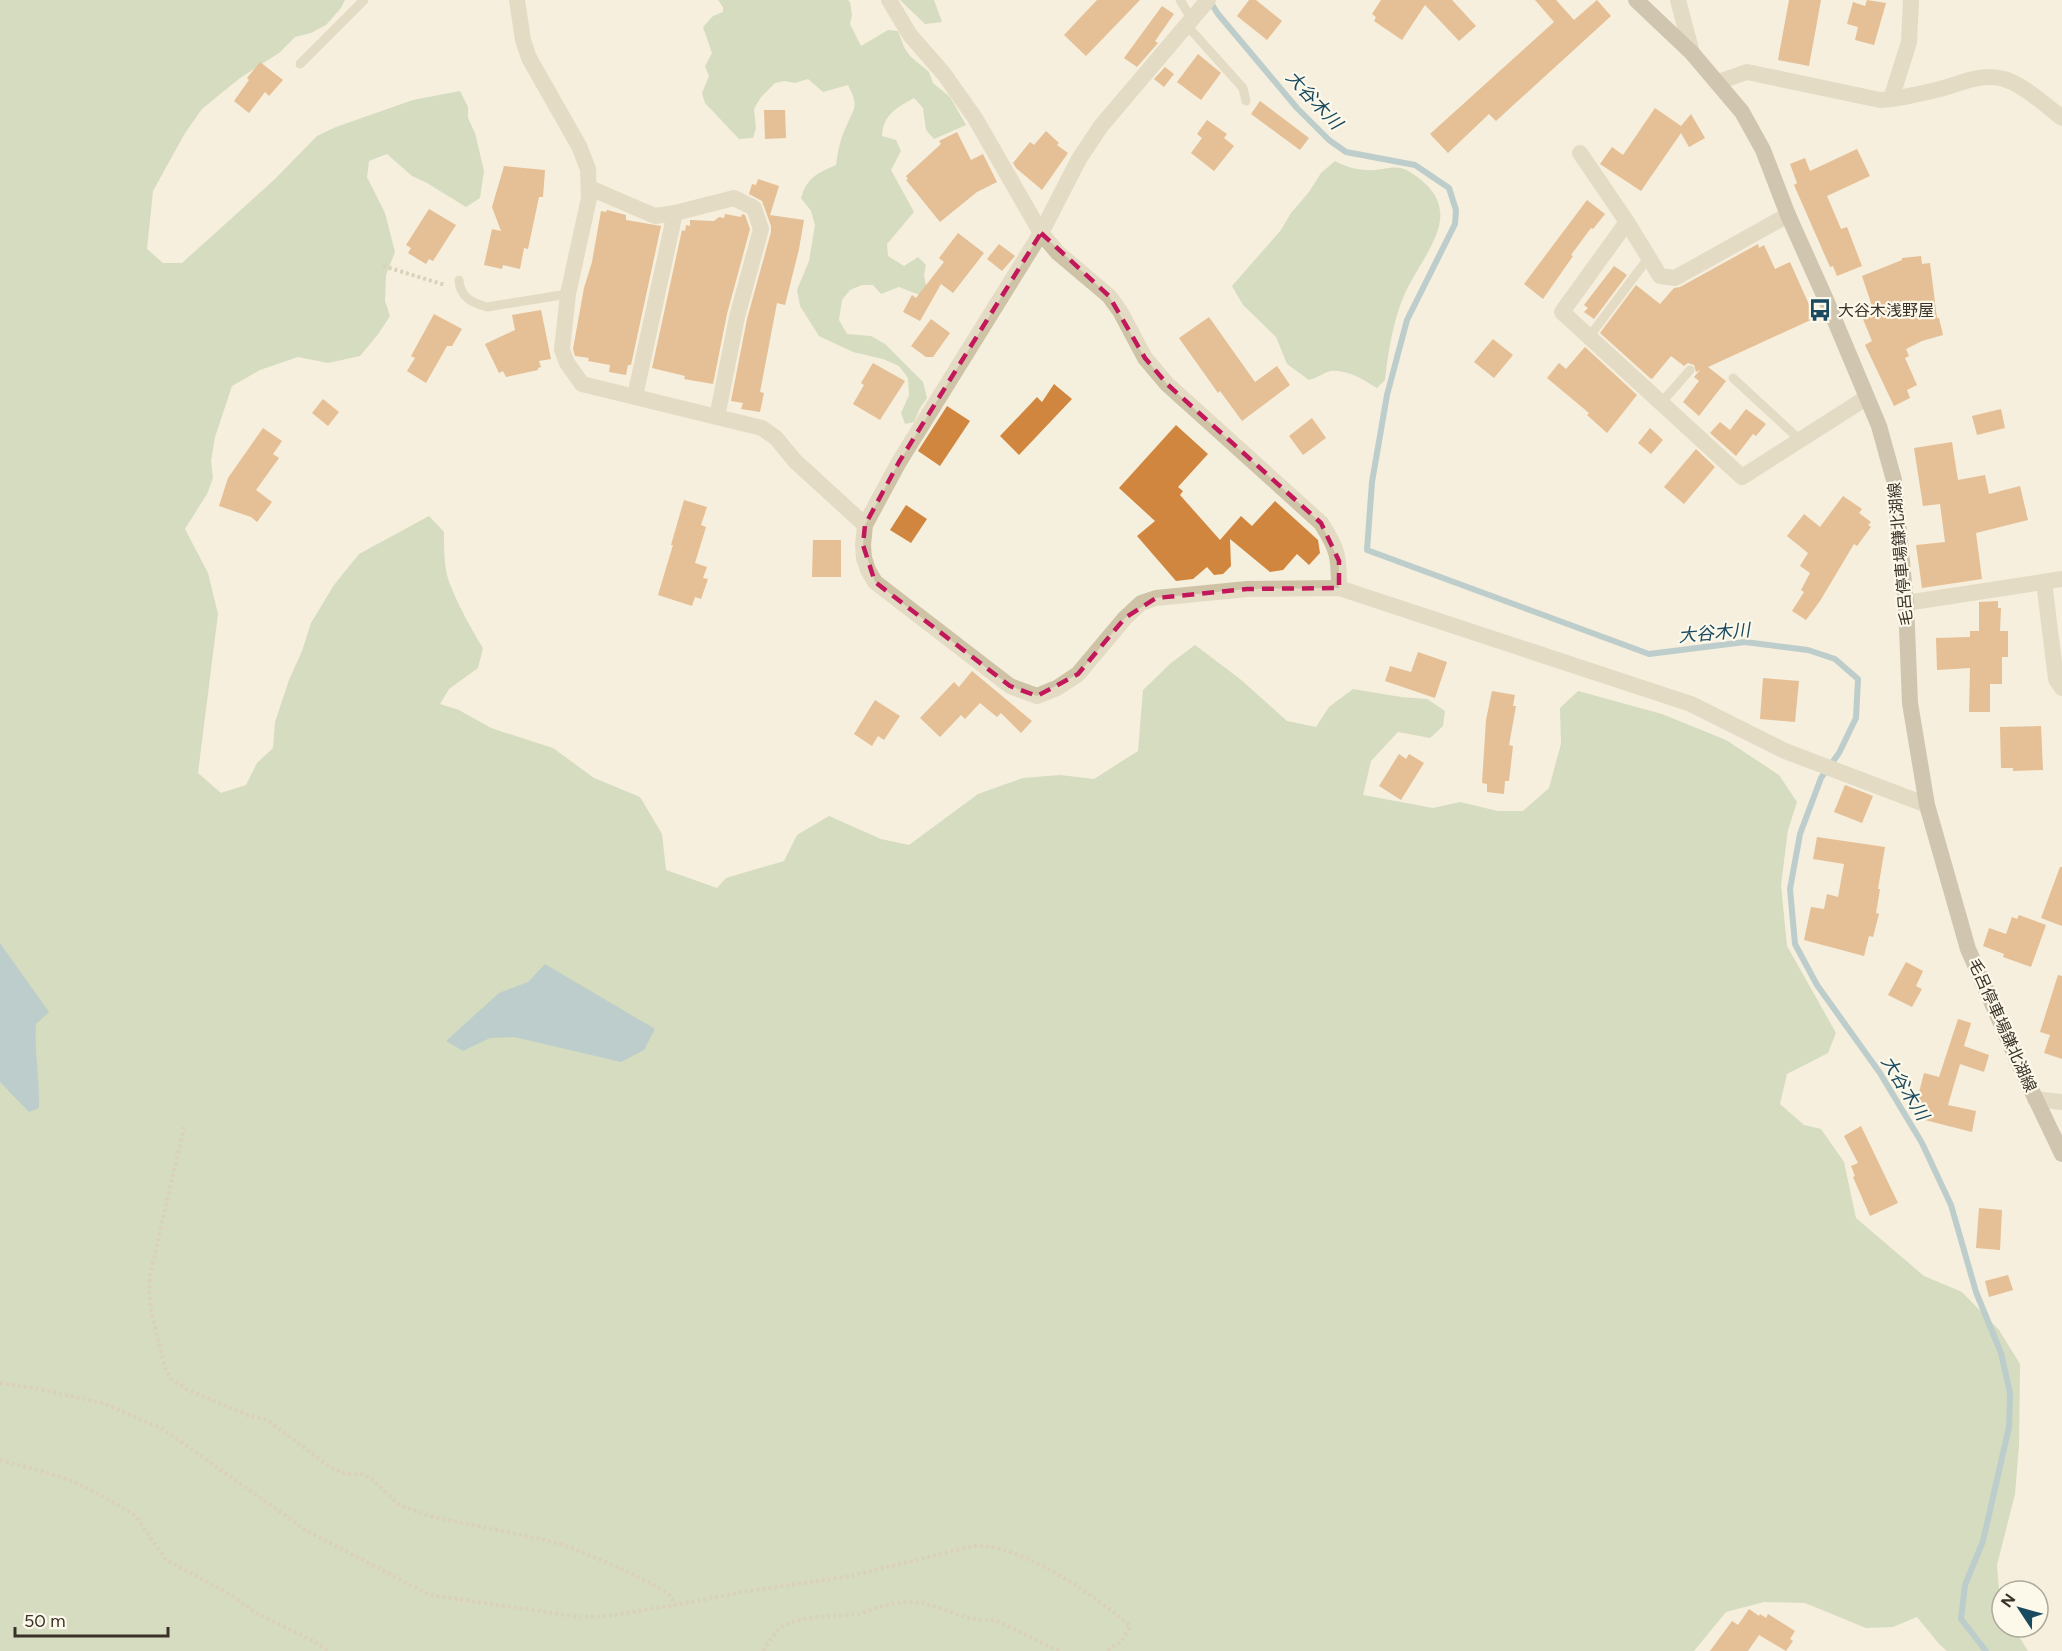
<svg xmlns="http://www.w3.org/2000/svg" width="2062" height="1651" viewBox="0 0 2062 1651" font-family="Figtree,'Noto Sans JP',sans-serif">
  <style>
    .green { fill: #adc69b }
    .water { fill: #79a4b5 }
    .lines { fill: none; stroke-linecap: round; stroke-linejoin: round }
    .stream { stroke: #79a4b5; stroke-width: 6 }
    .building { fill: #d1863f }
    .path { stroke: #baad91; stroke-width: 4; stroke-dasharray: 3 3; stroke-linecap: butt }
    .service { stroke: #cec3a7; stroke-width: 9 }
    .minor { stroke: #cec3a7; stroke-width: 16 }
    .secondary { stroke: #a29278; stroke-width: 16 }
    .marked { fill: none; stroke: #c2185b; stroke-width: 4.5; stroke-dasharray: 12 8; stroke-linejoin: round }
    .labels { text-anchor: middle; stroke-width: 4.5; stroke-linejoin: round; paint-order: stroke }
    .poi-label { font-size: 16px; fill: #3a3228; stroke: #fcf8ea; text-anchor: start }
    .street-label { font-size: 16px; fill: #3a3228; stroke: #fcf8ea }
    .water-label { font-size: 18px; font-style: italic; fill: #1a4a60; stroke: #fcf8ea }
  </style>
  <rect width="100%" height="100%" fill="#f5efdd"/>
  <!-- green -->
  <g class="green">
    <path d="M0 0H345L341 8 326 25 311 33 295 37 279 53 240 78 202 109 185 133 153 191 147 249 163 263H182L275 179 317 136 336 127 413 100 460 91 468 107V118L475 133 484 171 480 198 466 207 427 183 412 176 387 154 369 161 367 177 385 213 395 252 386 275 385 301 390 316 379 333 360 356 328 363 298 357 260 370 232 386 215 437 211 461 213 478 207 494 185 529 208 573 218 614 198 773 221 793 246 785 257 763 273 748 275 722 289 680 302 651 311 623 334 585 359 554 429 516 444 532C444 547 444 561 447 575 452 594 472 631 483 648L478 668 449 689 440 704 459 710 491 728 553 748 594 778 640 797 662 834 666 870 717 888 726 878 784 861 797 835 829 816 881 839 909 845 978 794 1023 778 1060 775 1094 779 1138 751 1143 690 1171 663 1195 645 1240 679 1287 721 1316 727 1329 707 1353 689 1401 697 1427 699 1445 711 1443 726 1430 738 1398 732 1371 761 1363 795 1433 808 1460 802 1498 811H1523L1549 788 1561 744 1560 708 1578 691 1662 714 1726 740 1779 775 1797 802 1788 830 1781 885 1787 946 1836 1033 1828 1053 1787 1074 1780 1104 1804 1125 1821 1129 1844 1162 1856 1218 1924 1276 1962 1292 1999 1330 2020 1364 2019 1445 2015 1494 1997 1565 2002 1627H2013L2028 1651H1947L1939 1644 1917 1617 1893 1627 1866 1628 1805 1603 1764 1602 1726 1612 1694 1651H0Z"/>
    <path d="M718 0H848L850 2 852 15 850 24 861 46 888 30 898 31 904 47 910 56 929 72 933 83 950 97 966 125 934 139 926 130 923 108 914 98C897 108 883 114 882 136L896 140 901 151 891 170 914 212 887 244 888 256 904 266 918 257 926 265 924 275 927 291 920 295 899 287 881 294 873 285H862L850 290 842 300 839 320 847 334 871 336 885 344 923 382 927 398 920 408 914 422 905 424 901 413 909 395 908 378 899 366 883 359 853 352 819 336 800 306 797 290 809 261 815 225 811 211 801 198C807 178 817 173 836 165 838 152 840 139 846 127 855 106 859 107 848 85L823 92 808 79 795 83 784 81 775 83 761 97 754 109 756 128 753 138 739 139 705 103 702 93 709 76 705 66 712 53 703 27 713 16 723 12V7Z"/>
    <polygon points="900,0 934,0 942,22 925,24"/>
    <path d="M1335 161C1348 168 1361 171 1375 170 1389 169 1397 164 1410 172 1475 213 1418 255 1401 303 1392 328 1388 353 1385 380L1377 388C1364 380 1347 369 1331 371 1325 372 1317 378 1309 380L1287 364 1276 337 1243 305 1232 286 1281 230 1291 213 1309 192 1321 173Z"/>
  </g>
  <!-- water -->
  <g class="water">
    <path d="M0 943 49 1012 36 1024C34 1052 40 1080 39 1108L29 1112 0 1082Z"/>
    <polygon points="545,964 655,1029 644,1050 621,1062 514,1037 490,1038 463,1051 446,1041 499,993 528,982"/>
  </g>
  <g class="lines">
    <!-- stream -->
    <polyline class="stream" points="1209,0 1218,14 1297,108 1329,140 1346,152 1415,165 1449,188 1456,210 1455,224 1407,320 1387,395 1372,482 1367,550 1649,654 1745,642 1808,650 1835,659 1858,679 1856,718 1839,753 1821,778 1800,834 1790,889 1795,944 1817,985 1880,1073 1922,1143 1951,1205 1976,1292 2001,1353 2010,1393 2009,1427 1983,1541 1965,1585 1961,1619 1986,1651"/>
  </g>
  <!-- building -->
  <g class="building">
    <polygon points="1097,0 1140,0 1086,56 1064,35"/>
    <polygon points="1249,0 1256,0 1282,21 1267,40 1237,16"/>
    <polygon points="1381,0 1452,0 1476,26 1459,41 1425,5 1402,40 1374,21 1376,17 1372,14"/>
    <polygon points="1535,0 1556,0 1574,20 1597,0 1611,16 1496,121 1489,114 1448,153 1430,134 1554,22"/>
    <polygon points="1789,0 1821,0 1809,66 1778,60"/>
    <polygon points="1867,0 1886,3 1874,45 1855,40 1858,27 1847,24 1853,2 1865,6"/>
    <polygon points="1162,6 1174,14 1155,41 1158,43 1137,67 1124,58"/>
    <polygon points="1198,54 1221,73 1201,100 1177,82"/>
    <polygon points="260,62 283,80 269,96 265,92 249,113 234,101 249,80 247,78"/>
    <polygon points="1165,67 1174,74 1164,87 1154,79"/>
    <polygon points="1260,101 1309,138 1300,150 1251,114"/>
    <polygon points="1655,108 1681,126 1691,114 1705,138 1689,147 1681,133 1641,191 1600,164 1612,147 1623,155"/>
    <polygon points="764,110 785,110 786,138 765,139"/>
    <polygon points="1207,120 1227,134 1224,138 1234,146 1214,171 1191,153 1202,138 1197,134"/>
    <polygon points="1046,131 1059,143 1057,145 1068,153 1042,190 1016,168 1013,163 1030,142 1034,145"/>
    <polygon points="957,132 971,160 983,154 997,182 977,192 940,222 906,180 908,179 906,176 941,144 939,141"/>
    <polygon points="1857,149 1870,176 1827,196 1841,229 1847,227 1862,266 1837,276 1833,266 1830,267 1794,185 1797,183 1790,164 1805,158 1810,171"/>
    <polygon points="504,166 545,170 543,197 539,197 528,249 524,248 520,269 503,265 502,269 484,265 492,229 501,231 492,207"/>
    <polygon points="758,179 779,186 770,215 804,220 799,249 785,305 777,303 760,392 764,393 760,412 741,409 743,403 731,401 747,319 771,232 771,226 762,201 749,194 752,184 756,185"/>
    <polygon points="1587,200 1605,214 1593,229 1591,228 1571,255 1573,256 1543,299 1524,284"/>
    <polygon points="429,209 456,225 433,261 429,259 426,264 408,253 411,248 406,245"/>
    <polygon points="607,210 626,215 626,220 661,226 631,365 628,365 626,375 609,372 610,365 588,361 589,358 575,356 573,349 584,288 592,262 601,211 606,212"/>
    <polygon points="725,214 741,217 742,214 745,215 750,229 727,314 713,384 684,379 685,376 652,368 682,230 685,231 686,225 690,226 690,220 714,221 719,217 724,218"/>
    <polygon points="958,233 984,253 953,293 941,284 920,321 903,312 912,295 916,298 944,262 939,258"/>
    <polygon points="999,244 1015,256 1002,271 987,259"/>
    <polygon points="1758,244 1759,248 1764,245 1775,269 1790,262 1815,318 1708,367 1726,381 1699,416 1683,402 1699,381 1694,377 1700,370 1696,372 1694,365 1688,363 1684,366 1671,356 1652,379 1650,378 1600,333 1636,285 1660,304 1674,288 1680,287"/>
    <polygon points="1921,256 1922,264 1930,263 1937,318 1939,318 1943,335 1922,341 1906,349 1909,356 1905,358 1917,385 1907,390 1910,398 1894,406 1865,345 1872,341 1863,319 1875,315 1862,276 1902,260 1902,258"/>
    <polygon points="1614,266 1627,275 1594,319 1584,312 1588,308 1584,305"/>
    <polygon points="541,310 551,359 539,361 541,367 538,368 538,370 506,377 503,371 499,373 485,344 515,330 512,315"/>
    <polygon points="434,314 462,329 452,346 447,346 426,383 407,371 415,358 411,356"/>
    <polygon points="1209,317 1255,382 1277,366 1290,385 1242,421 1220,391 1218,393 1179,338"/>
    <polygon points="931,319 950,333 933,357 926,357 911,346"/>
    <polygon points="1493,339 1513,355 1494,378 1474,362"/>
    <polygon points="1585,347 1637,395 1607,433 1587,415 1589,413 1547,378 1559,363 1566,369"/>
    <polygon points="873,363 905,381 880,420 853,404 864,385 861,383"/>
    <polygon points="1054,384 1072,399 1019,455 1000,436 1037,397 1042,402"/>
    <polygon points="323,399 339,412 328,426 312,413"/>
    <polygon points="947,406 970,421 940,466 918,451"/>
    <polygon points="1746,409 1766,424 1756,436 1753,434 1736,456 1710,433 1720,422 1730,430"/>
    <polygon points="2001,409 2005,428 1977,435 1972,416"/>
    <polygon points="1312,418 1326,438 1303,455 1289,436"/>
    <polygon points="1176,425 1208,454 1178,487 1183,491 1180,495 1220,540 1241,516 1252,526 1275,501 1318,540 1320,553 1309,565 1297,554 1283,570 1270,572 1230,539 1231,566 1223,574 1214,575 1207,567 1193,579 1176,581 1137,536 1155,521 1119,488"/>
    <polygon points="263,428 282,441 273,454 279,458 256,490 272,502 257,522 251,517 219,506 228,478"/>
    <polygon points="1650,428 1663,440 1651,454 1638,443"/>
    <polygon points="1952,442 1958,480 1985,475 1989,494 2020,486 2028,520 1976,533 1982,579 1922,588 1916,545 1945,542 1940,504 1923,506 1914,448"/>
    <polygon points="1696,449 1715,467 1684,504 1664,487"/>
    <polygon points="1843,496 1862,509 1859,513 1871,522 1868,525 1871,527 1857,546 1854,544 1820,601 1806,620 1792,611 1804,592 1801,590 1810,573 1800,566 1808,553 1787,536 1804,514 1820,527"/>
    <polygon points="684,500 707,507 701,525 706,527 695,563 707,567 703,578 708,579 701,599 695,597 692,606 658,595 673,545 671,545"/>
    <polygon points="906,505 927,519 911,543 890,530"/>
    <polygon points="813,540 841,540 841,577 812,577"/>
    <polygon points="1998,601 1998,608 2001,608 2000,631 2008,631 2008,657 2002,657 2002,684 1990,684 1990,712 1969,712 1970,668 1937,670 1936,638 1970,637 1970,631 1979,631 1979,602"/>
    <polygon points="1418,652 1447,662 1435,698 1385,681 1390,666 1411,672"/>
    <polygon points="972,671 1032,721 1021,733 1001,713 997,717 980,703 965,719 961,715 940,737 920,718 954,682 959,687"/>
    <polygon points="1763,678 1799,681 1795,722 1760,719"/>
    <polygon points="1492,691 1515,695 1513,706 1516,706 1509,745 1513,746 1509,781 1505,781 1504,794 1487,792 1487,784 1482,783 1486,720"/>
    <polygon points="875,700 900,716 884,740 878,736 872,746 854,734"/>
    <polygon points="2041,726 2043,770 2013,771 2013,768 2001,768 2000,727"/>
    <polygon points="1399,754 1406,759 1409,754 1424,763 1401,800 1379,786"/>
    <polygon points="1845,785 1873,796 1862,823 1834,812"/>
    <polygon points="1817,837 1885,847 1878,889 1880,889 1876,913 1879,914 1873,937 1869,936 1864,956 1804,940 1811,907 1824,909 1827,894 1838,897 1844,864 1813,859"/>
    <polygon points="2060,867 2062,867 2062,926 2041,918"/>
    <polygon points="2019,915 2046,925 2031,967 2003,957 2004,954 1983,946 1989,928 2006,934 2012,917 2017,919"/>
    <polygon points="1906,962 1923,971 1916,986 1922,989 1912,1007 1888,995"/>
    <polygon points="2058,975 2062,976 2062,1059 2044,1053 2050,1035 2040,1032"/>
    <polygon points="1958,1019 1971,1023 1964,1046 1989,1055 1984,1072 1960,1064 1948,1105 1976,1111 1972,1132 1917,1118 1919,1109 1915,1108 1924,1073 1939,1077"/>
    <polygon points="1861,1126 1898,1203 1870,1216 1853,1177 1855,1176 1851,1166 1858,1163 1844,1136"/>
    <polygon points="1979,1208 2002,1210 2000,1250 1976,1248"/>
    <polygon points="2008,1275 2013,1290 1989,1297 1985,1281"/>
    <polygon points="1749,1609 1759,1616 1760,1614 1766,1618 1768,1614 1795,1631 1790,1639 1793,1641 1786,1651 1759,1635 1748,1651 1710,1651 1732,1621 1738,1625"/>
  </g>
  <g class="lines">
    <!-- path -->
    <g class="path">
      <polyline points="383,266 445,285"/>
      <path d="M184 1127 150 1276 149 1294 151 1310 165 1368 172 1379 186 1389 247 1415 267 1420 330 1467 347 1474H362L372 1479 399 1505 429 1516 541 1539 567 1546 622 1569 650 1583 668 1593 675 1605 748 1591 846 1577 974 1546C1020 1543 1096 1596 1130 1626L1122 1641 1107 1651"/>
      <polyline points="0,1383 39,1389 102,1403 163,1429 307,1531 430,1595 579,1617 609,1616 675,1605"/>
      <polyline points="0,1460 45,1472 72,1481 97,1493 136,1516 165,1559 231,1595 256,1613 312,1640 328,1651"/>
      <polyline points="763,1651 775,1633 781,1627 792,1622 808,1618 858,1614 890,1604 904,1602 923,1603 972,1619 997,1621 1059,1651"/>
    </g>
    <!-- service -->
    <g class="service">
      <polyline points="1180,0 1191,18"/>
      <polyline points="1187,23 1190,29 1243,88 1246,101"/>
      <polyline points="300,64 364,0"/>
      <path d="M459 280C460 297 472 303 487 307L568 294"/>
      <polyline points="1589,337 1649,257"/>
      <polyline points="1733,378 1799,439"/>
      <polyline points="1661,403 1690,370"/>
    </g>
    <!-- minor -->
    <g class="minor">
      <polyline points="517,0 523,40 529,58 579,146 588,169 589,198 568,294 562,350 567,363 582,384 762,428 776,438 795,461 865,525"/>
      <path d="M889 0 910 35 944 74 975 118 1041 233 1058 253 1109 296 1120 311 1145 358 1167 384 1321 523C1338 549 1339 557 1339 588"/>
      <polyline points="1208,0 1101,126 1079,159 1041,233 899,462 865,525 863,545 864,558 868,570 875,582 1010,686 1037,696 1057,688 1078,674 1125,618 1141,603 1156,598 1247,589 1339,588 1691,704 1785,751 1927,805"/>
      <polyline points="1678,0 1692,53"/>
      <path d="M1718 82 1747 72 1880 100C1900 99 1920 94 1940 89 1959 84 1984 72 2004 79 2024 85 2045 105 2062 118"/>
      <polyline points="1891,99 1909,42 1911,0"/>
      <polyline points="1580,153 1627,222 1660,276 1675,278 1788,215"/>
      <polyline points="590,188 655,216 675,213 734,198 754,208 761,229 737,317 717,417"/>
      <polyline points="1627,222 1562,312 1742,477 1866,398"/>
      <polyline points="635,396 675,213"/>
      <polyline points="2044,582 2056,679 2062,688"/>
      <polyline points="1906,603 2062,579"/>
      <polyline points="2035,1099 2062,1102"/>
    </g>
    <!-- secondary -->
    <polyline class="secondary" points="1636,0 1692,53 1742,112 1763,150 1788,215 1827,302 1879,426 1894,480 1906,603 1910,703 1927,805 1968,949 2019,1064 2062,1154"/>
  </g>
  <!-- marked area -->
  <path d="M0 0H2062V1651H0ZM1041 233 1109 296 1145 358 1167 384 1321 523 1339 561V588L1247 589 1156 598 1125 618 1078 674 1037 696 1010 686 875 582 863 545 865 525 899 462Z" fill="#f5efdd" fill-opacity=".55" fill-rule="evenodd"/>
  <path class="marked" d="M1041 233 1109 296 1145 358 1167 384 1321 523 1339 561V588L1247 589 1156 598 1125 618 1078 674 1037 696 1010 686 875 582 863 545 865 525 899 462Z"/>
  <!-- icons -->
  <defs>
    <g id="bus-bare" transform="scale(1.8)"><path d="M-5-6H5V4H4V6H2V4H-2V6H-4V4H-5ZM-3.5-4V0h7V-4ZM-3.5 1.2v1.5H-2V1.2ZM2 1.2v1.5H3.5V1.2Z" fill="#1a4a60" stroke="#fcf8ea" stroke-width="2.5" paint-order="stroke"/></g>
  </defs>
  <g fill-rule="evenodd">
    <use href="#bus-bare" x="1820" y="310"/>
  </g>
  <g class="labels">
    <!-- poi labels -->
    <g class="poi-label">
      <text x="1838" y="316">大谷木浅野屋</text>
    </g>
    <!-- street labels -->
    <g class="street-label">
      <text transform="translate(1900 554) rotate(-95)" y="6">毛呂停車場鎌北湖線</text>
      <text transform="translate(2003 1025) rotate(66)" y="6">毛呂停車場鎌北湖線</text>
    </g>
    <!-- water labels -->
    <g class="water-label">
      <text transform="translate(1314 100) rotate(47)" y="6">大谷木川</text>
      <text transform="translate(1714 633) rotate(-5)" y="6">大谷木川</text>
      <text transform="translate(1905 1088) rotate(58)" y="6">大谷木川</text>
    </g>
  </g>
  <!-- north arrow -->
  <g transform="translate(2020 1609) rotate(306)"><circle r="28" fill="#fcf8ea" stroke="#aea99c" stroke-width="1.5"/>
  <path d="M0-4.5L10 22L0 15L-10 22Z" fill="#1a4a60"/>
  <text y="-9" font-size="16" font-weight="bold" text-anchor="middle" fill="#3a3228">N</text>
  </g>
  <!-- scale -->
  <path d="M15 1627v9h153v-9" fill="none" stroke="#3a3228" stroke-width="3"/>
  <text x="24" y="1627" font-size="18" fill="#3a3228" stroke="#fcf8ea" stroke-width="4.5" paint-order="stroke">50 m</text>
</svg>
